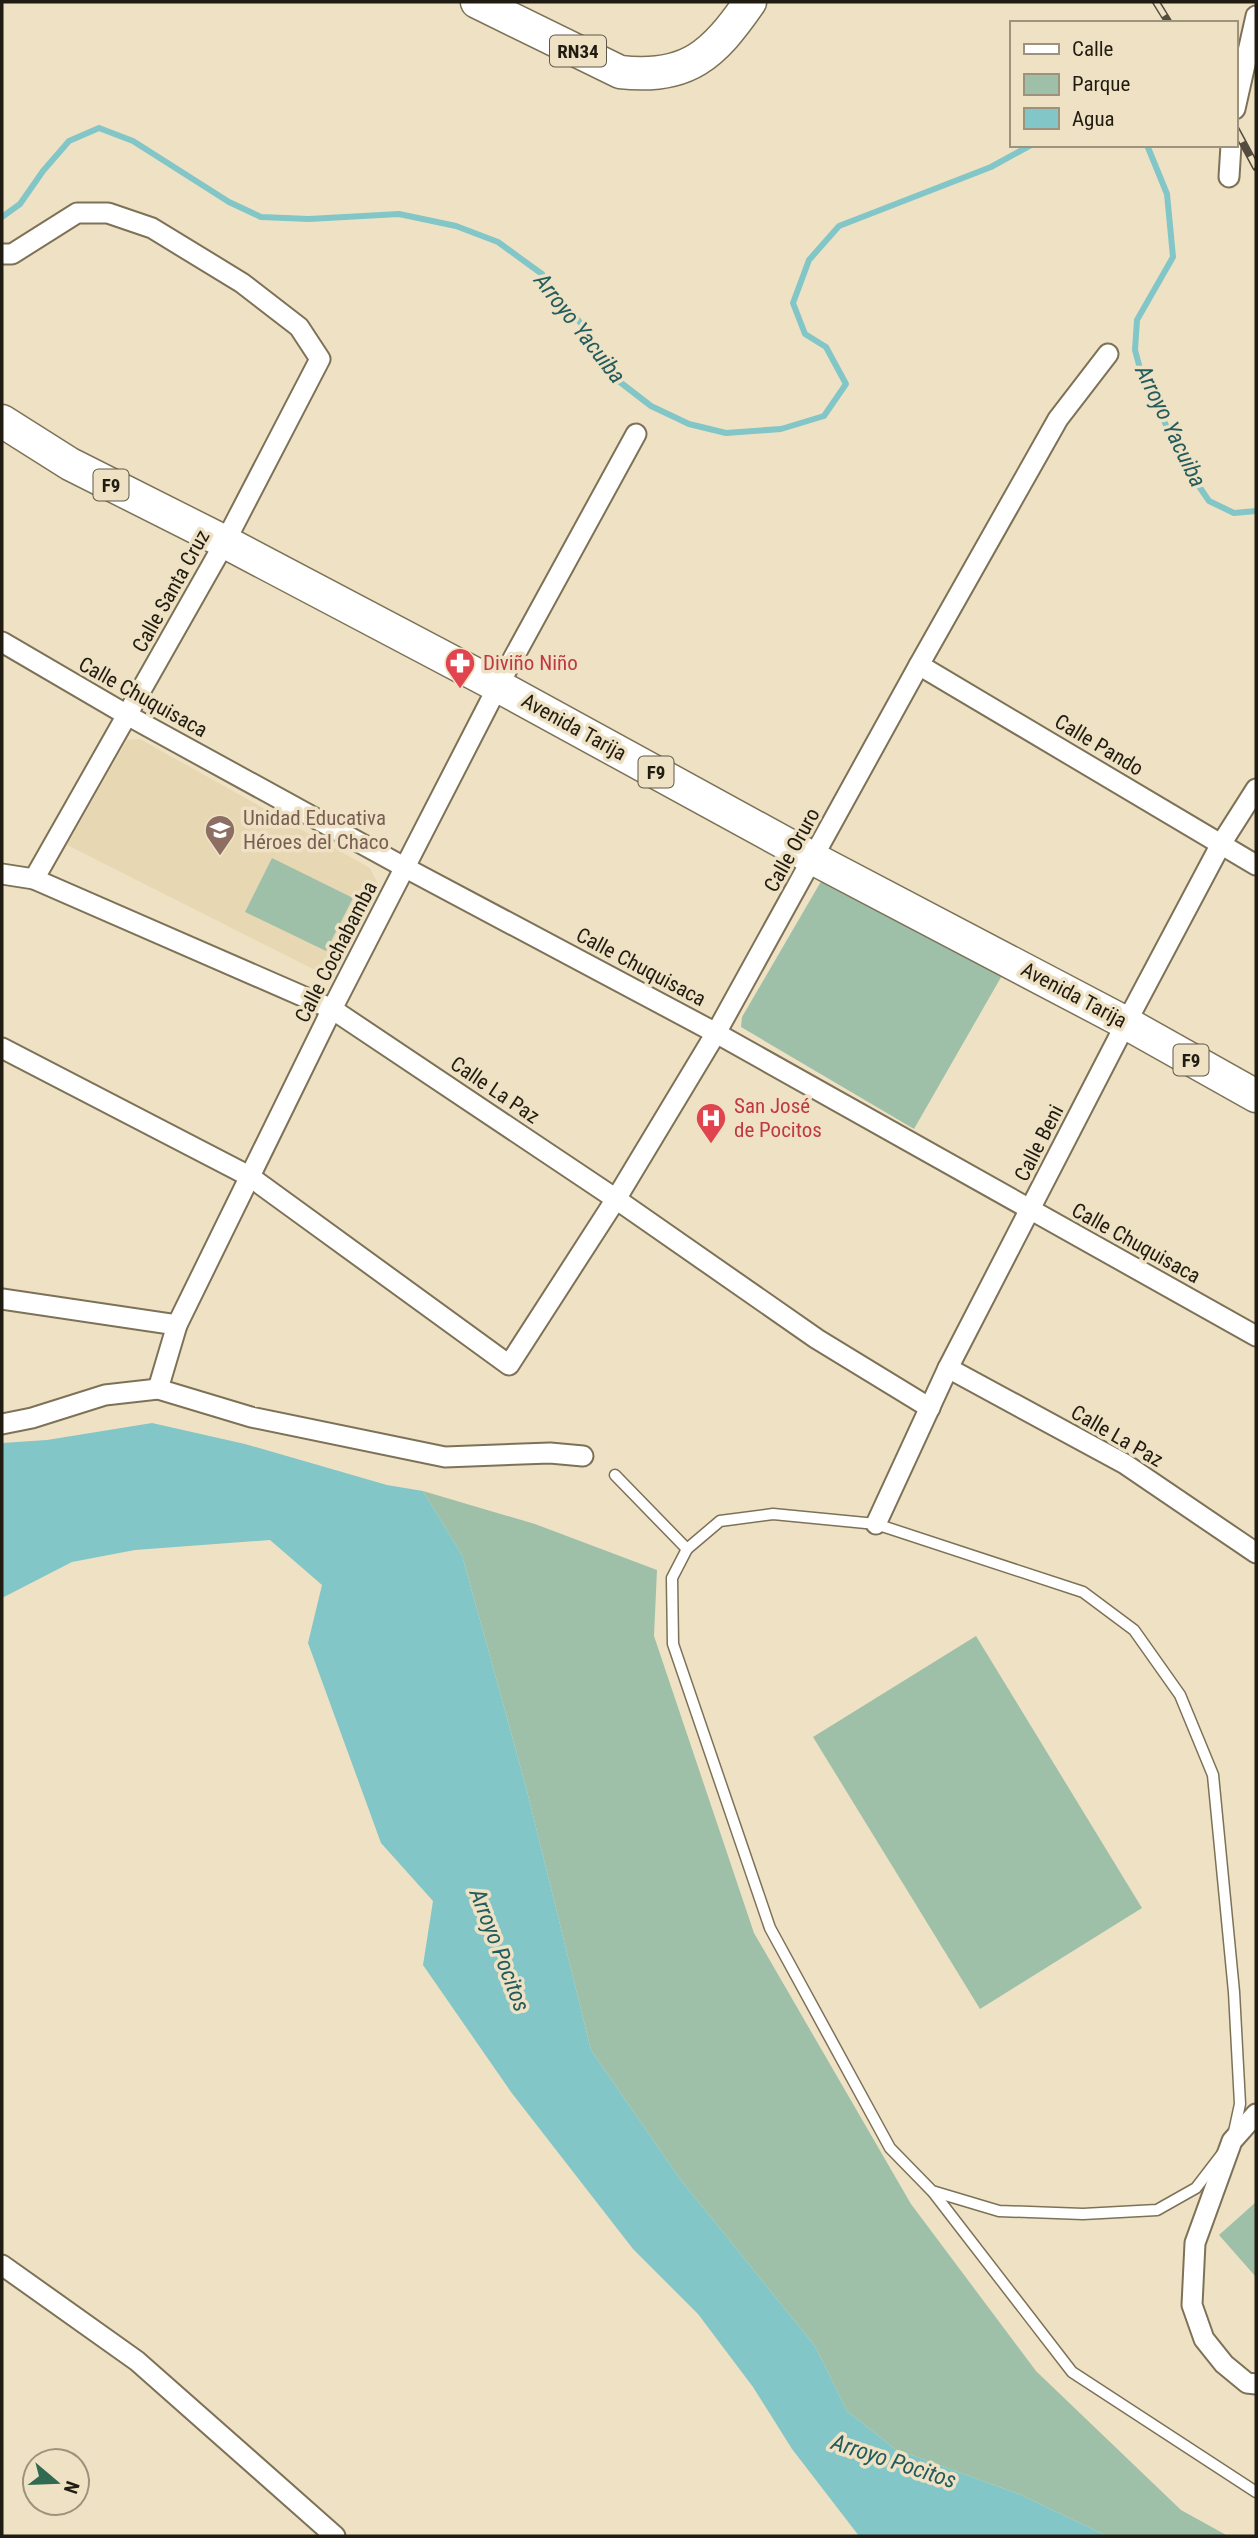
<svg xmlns="http://www.w3.org/2000/svg" width="1258" height="2538" viewBox="0 0 1258 2538" font-family="'Roboto Condensed',sans-serif">
  <style>
    .built { fill: #e7d7b2 }
    .green { fill: #9ec0a8 }
    .water { fill: #83c6c7 }
    .lines { fill: none; stroke-linecap: round; stroke-linejoin: round }
    .stream { stroke: #83c6c7; stroke-width: 6 }
    .service-casing { stroke: #7d7257; stroke-width: 13 }
    .minor-casing { stroke: #7d7257; stroke-width: 23 }
    .trunk-casing { stroke: #7d7257; stroke-width: 35 }
    .service { stroke: #fff; stroke-width: 10 }
    .minor { stroke: #fff; stroke-width: 19 }
    .trunk { stroke: #fff; stroke-width: 32 }
    .rail-casing { stroke: #544d3d; stroke-width: 8 }
    .rail { stroke: #efe2c4; stroke-width: 5; stroke-dasharray: 16; stroke-linecap: butt }
    .labels { text-anchor: middle; stroke-width: 7; stroke-linejoin: round; paint-order: stroke }
    .shield { fill: #efe2c4; stroke: #5f5747; stroke-width: 2 }
    .shield-label { font-size: 19px; font-weight: bold; fill: #211c11 }
    .street-label { font-size: 21px; fill: #211c11; stroke: #efe2c4 }
    .health-label { font-size: 21px; fill: #be3a42; stroke: #efe2c4; text-anchor: start }
    .education-label { font-size: 21px; fill: #785e54; stroke: #efe2c4; text-anchor: start }
    .water-label { font-size: 23px; font-style: italic; fill: #235c5d; stroke: #efe2c4 }
  </style>
  <rect width="100%" height="100%" fill="#efe2c4"/>
  <!-- built -->
  <polygon class="built" points="140,739 370,868 379,886 333,979 67,845 127,740"/>
  <!-- green -->
  <g class="green">
    <polygon points="272,858 353,898 326,951 245,912"/>
    <polygon points="823,878 1004,972 914,1129 741,1027 742,1017"/>
    <polygon points="423,1491 535,1524 657,1570 654,1636 754,1933 911,2204 1036,2371 1181,2510 1228,2536 1107,2536 1019,2494 895,2449 847,2411 815,2346 680,2179 591,2050 525,1783 462,1555"/>
    <polygon points="976,1636 1142,1908 980,2009 813,1737"/>
    <polygon points="1256,2202 1256,2277 1219,2235"/>
  </g>
  <!-- water -->
  <polygon class="water" points="152,1423 245,1444 387,1485 423,1491 462,1555 525,1783 591,2050 680,2179 815,2346 847,2411 895,2449 1019,2494 1107,2536 859,2536 792,2449 753,2387 698,2314 633,2249 511,2092 423,1965 433,1901 381,1843 308,1643 322,1585 270,1540 135,1550 72,1562 2,1598 2,1443 47,1440"/>
  <g class="lines">
    <!-- stream -->
    <g class="stream">
      <polyline points="1147,145 1167,194 1173,257 1137,320 1135,350 1142,376 1188,470 1209,501 1234,513 1256,511"/>
      <polyline points="2,217 20,204 43,171 69,141 99,128 133,141 229,202 261,217 309,219 399,214 456,226 498,242 542,274 586,330 616,379 651,406 689,424 726,433 781,429 824,416 846,384 826,347 805,334 793,303 809,260 839,226 991,167 1031,145"/>
    </g>
    <!-- service casing -->
    <g class="service-casing">
      <g id="service">
        <polyline points="615,1475 687,1549"/>
        <polygon points="773,1514 876,1524 1083,1592 1134,1630 1180,1695 1213,1775 1234,1992 1240,2104 1232,2141 1196,2188 1157,2210 1083,2214 999,2211 932,2191 890,2148 770,1928 673,1644 672,1578 687,1549 720,1521"/>
        <polyline points="933,2192 1072,2372 1256,2492"/>
      </g>
    </g>
    <!-- minor casing -->
    <g class="minor-casing">
      <g id="minor">
        <polyline points="1235,109 1256,16"/>
        <polyline points="1229,177 1231,145"/>
        <polyline points="2,254 12,254 77,213 108,213 152,228 242,283 299,327 320,359 225,542 34,879"/>
        <polyline points="2,642 127,715 404,867 716,1033 1256,1336"/>
        <polyline points="919,665 1256,865"/>
        <polyline points="2,874 34,879 332,1009 616,1199 817,1339 930,1408"/>
        <polyline points="2,1048 249,1176 509,1365 616,1199 716,1033 919,665 1058,419 1108,354"/>
        <polyline points="2,1299 177,1325"/>
        <polyline points="948,1368 1125,1464 1256,1553"/>
        <polyline points="158,1389 177,1325 332,1009 498,686 636,434"/>
        <polyline points="2,1424 32,1418 105,1395 158,1389 251,1417 445,1457 550,1453 583,1456"/>
        <polyline points="876,1524 948,1368 1126,1023 1221,844 1256,789"/>
        <polyline points="1256,2114 1232,2141 1195,2243 1192,2305 1204,2339 1224,2364 1247,2383 1256,2384"/>
        <polyline points="2,2265 137,2361 335,2536"/>
      </g>
    </g>
    <!-- trunk casing -->
    <g class="trunk-casing">
      <g id="trunk">
        <path d="M477 2 620 72C688 80 714 54 750 2"/>
        <polyline points="2,421 70,464 225,542 498,686 814,859 1126,1023 1256,1096"/>
      </g>
    </g>
    <!-- service -->
    <use href="#service" class="service"/>
    <!-- minor -->
    <use href="#minor" class="minor"/>
    <!-- trunk -->
    <use href="#trunk" class="trunk"/>
    <!-- rail casing -->
    <g class="rail-casing">
      <g id="rail">
        <polyline points="1156,2 1169,23"/>
        <polyline points="1235,128 1256,167"/>
      </g>
    </g>
    <!-- rail -->
    <use href="#rail" class="rail"/>
  </g>
  <!-- icons -->
  <defs>
    <g id="pharmacy-pin" transform="scale(1.575)"><path d="M0 17L-7.5 6A9.5 9.5 0 1 1 7.5 6Z" fill="#e0444e" stroke="#efe2c4"/><path d="M-2-6h4v4h4v4h-4v4h-4v-4h-4v-4h4Z" fill="#fff"/></g>
    <g id="school-pin" transform="scale(1.575)"><path d="M0 17L-7.5 6A9.5 9.5 0 1 1 7.5 6Z" fill="#8d6e63" stroke="#efe2c4"/><path d="M0-5L7-2L0 1L-7-2ZM-4 1L0 2.5L4 1V4Q0 6-4 4Z" fill="#fff"/></g>
    <g id="hospital-pin" transform="scale(1.575)"><path d="M0 17L-7.5 6A9.5 9.5 0 1 1 7.5 6Z" fill="#e0444e" stroke="#efe2c4"/><path d="M-5-5h3v3.5h4V-5h3V5h-3V1.5h-4V5h-3Z" fill="#fff"/></g>
  </defs>
  <g fill-rule="evenodd">
    <use href="#pharmacy-pin" x="460" y="663"/>
    <use href="#school-pin" x="220" y="830"/>
    <use href="#hospital-pin" x="711" y="1118"/>
  </g>
  <g class="labels">
    <!-- shield labels -->
    <g class="shield">
      <rect x="550" y="35.5" width="56" height="31" rx="5"/>
      <rect x="93.5" y="469.5" width="35" height="31" rx="5"/>
      <rect x="638.5" y="756.5" width="35" height="31" rx="5"/>
      <rect x="1173.5" y="1044.5" width="35" height="31" rx="5"/>
    </g>
    <g class="shield-label">
      <text x="578" y="58">RN34</text>
      <text x="111" y="492">F9</text>
      <text x="656" y="779">F9</text>
      <text x="1191" y="1067">F9</text>
    </g>
    <!-- street labels -->
    <g class="street-label">
      <text transform="translate(171 591) rotate(-61)" y="7">Calle Santa Cruz</text>
      <text transform="translate(143 697) rotate(29)" y="7">Calle Chuquisaca</text>
      <text transform="translate(574 727) rotate(29)" y="7">Avenida Tarija</text>
      <text transform="translate(1099 745) rotate(31)" y="7">Calle Pando</text>
      <text transform="translate(792 850) rotate(-61)" y="7">Calle Oruro</text>
      <text transform="translate(336 952) rotate(-63)" y="7">Calle Cochabamba</text>
      <text transform="translate(641 967) rotate(28)" y="7">Calle Chuquisaca</text>
      <text transform="translate(1074 995) rotate(28)" y="7">Avenida Tarija</text>
      <text transform="translate(495 1090) rotate(34)" y="7">Calle La Paz</text>
      <text transform="translate(1039 1143) rotate(-63)" y="7">Calle Beni</text>
      <text transform="translate(1136 1243) rotate(29)" y="7">Calle Chuquisaca</text>
      <text transform="translate(1117 1436) rotate(30)" y="7">Calle La Paz</text>
    </g>
    <!-- health labels -->
    <g class="health-label">
      <text x="483" y="670">Diviño Niño</text>
      <text x="734" y="1113">San José<tspan x="734" dy="24">de Pocitos</tspan></text>
    </g>
    <!-- education labels -->
    <g class="education-label">
      <text x="243" y="825">Unidad Educativa<tspan x="243" dy="24">Héroes del Chaco</tspan></text>
    </g>
    <!-- water labels -->
    <g class="water-label">
      <text transform="translate(580 328) rotate(52)" y="8">Arroyo Yacuiba</text>
      <text transform="translate(1171 426) rotate(64)" y="8">Arroyo Yacuiba</text>
      <text transform="translate(500 1950) rotate(69)" y="8">Arroyo Pocitos</text>
      <text transform="translate(894 2461) rotate(18)" y="8">Arroyo Pocitos</text>
    </g>
  </g>
  <!-- border -->
  <rect width="1258" height="2538" fill="none" stroke="#211c11" stroke-width="7"/>
  <!-- legend -->
  <rect x="1010" y="21" width="228" height="126" fill="#efe2c4" stroke="#9d937c" stroke-width="2"/>
  <rect x="1024" y="44" width="35" height="10" fill="#ffffff" stroke="#9d937c" stroke-width="2"/>
  <text x="1072" y="56" font-size="21" fill="#211c11">Calle</text>
  <rect x="1024" y="74" width="35" height="21" fill="#9ec0a8" stroke="#9d937c" stroke-width="2"/>
  <text x="1072" y="91" font-size="21" fill="#211c11">Parque</text>
  <rect x="1024" y="108" width="35" height="21" fill="#83c6c7" stroke="#9d937c" stroke-width="2"/>
  <text x="1072" y="126" font-size="21" fill="#211c11">Agua</text>
  <!-- north arrow -->
  <g transform="translate(56 2482) rotate(109)"><circle r="33" fill="#efe2c4" stroke="#9d937c" stroke-width="2"/>
  <path d="M0-5L12 26L0 18L-12 26Z" fill="#316a52"/>
  <text y="-10" font-size="19" font-weight="bold" text-anchor="middle" fill="#211c11">N</text>
  </g>
</svg>
